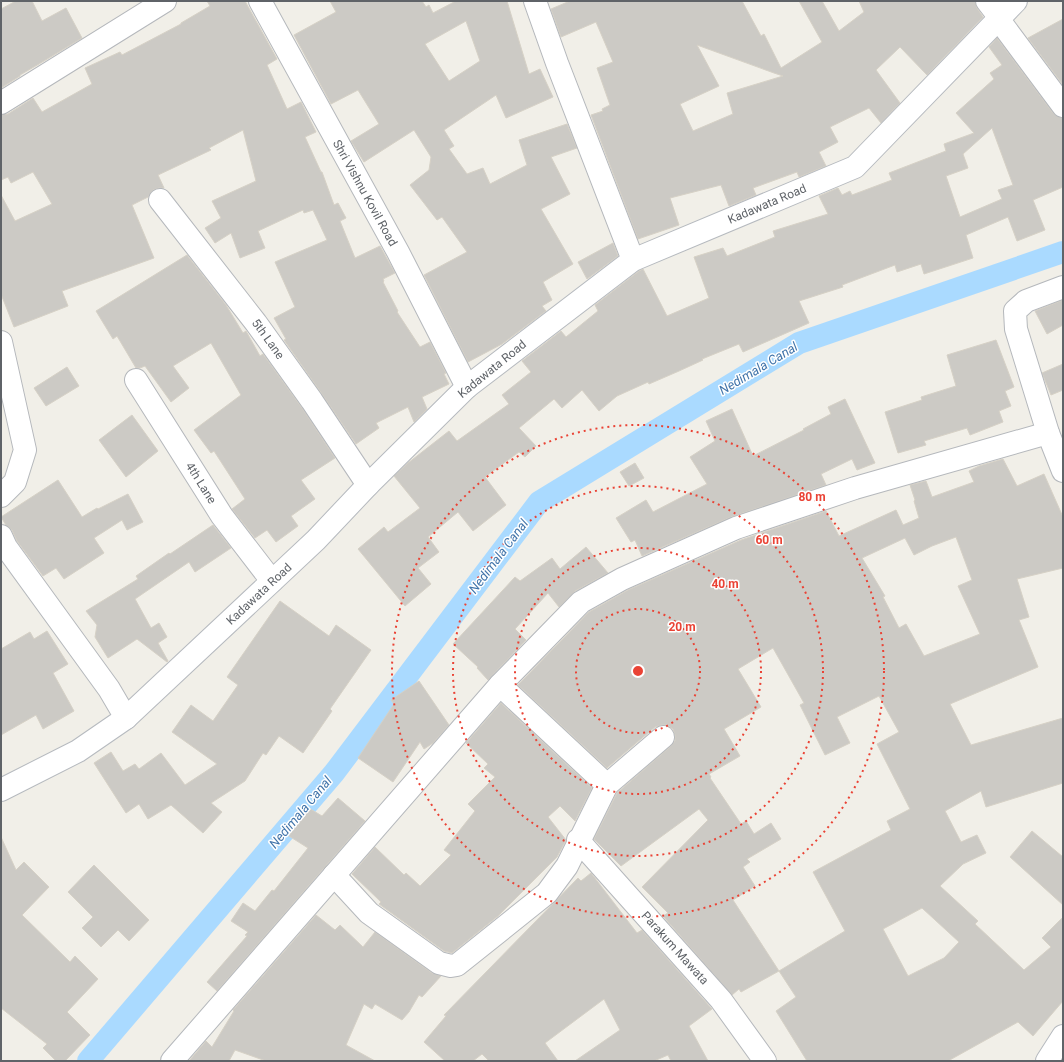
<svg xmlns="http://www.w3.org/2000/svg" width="1064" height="1062" viewBox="0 0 1064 1062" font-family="Roboto,sans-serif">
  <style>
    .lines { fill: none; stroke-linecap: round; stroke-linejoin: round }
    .canal { stroke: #aadaff; stroke-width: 22 }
    .building { fill: #cccac5; stroke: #d6d1c6; fill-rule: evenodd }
    .street-casing { stroke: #b5b8bc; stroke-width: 24 }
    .secondary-casing { stroke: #b6babf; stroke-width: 24 }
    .street { stroke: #fff; stroke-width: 22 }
    .secondary { stroke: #fff; stroke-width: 22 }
    .ring { fill: none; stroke: #ea4335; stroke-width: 2; stroke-dasharray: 2 4 }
    .labels { text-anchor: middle; stroke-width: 3; stroke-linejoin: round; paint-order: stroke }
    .street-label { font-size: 12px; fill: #5f6368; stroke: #fff }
    .water-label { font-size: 13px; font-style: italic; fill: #4174aa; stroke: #fff }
    .centre { fill: #ea4335; stroke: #fff; stroke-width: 2 }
    .ring-label { font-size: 12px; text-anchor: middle; font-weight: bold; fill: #ea4335; stroke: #fff; stroke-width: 3; stroke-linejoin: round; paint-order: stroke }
  </style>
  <rect width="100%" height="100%" fill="#f1efe8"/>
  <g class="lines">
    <!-- canal -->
    <polyline class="canal" points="88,1061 334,773 539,502 799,343 1063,252"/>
  </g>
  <!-- building -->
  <g class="building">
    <polygon points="16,1 32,1 42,21 66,8 82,38 39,64 20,75 20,76 1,88 1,9"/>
    <polygon points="207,1 245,1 277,59 267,65 287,109 301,102 316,132 305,137 321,172 322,172 334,205 338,203 346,218 340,221 355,258 380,246 395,273 383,279 384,281 383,282 398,311 397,312 420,347 430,342 446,373 444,374 449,384 422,397 427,409 414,422 408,407 376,423 379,428 356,444 322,394 284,340 286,339 274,318 295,307 275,262 327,240 313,210 304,213 303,210 258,231 265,248 240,258 231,233 215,243 205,228 221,218 212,201 256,181 243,130 209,148 211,150 158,175 164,188 159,188 153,190 148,197 132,205 154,258 62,291 68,306 14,327 1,294 1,195 15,221 52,204 33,172 11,183 8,177 1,180 1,115 8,114 33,98 42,112 92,84 85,68 120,52 122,55 181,24 181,23 210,6"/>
    <path d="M330 1H422L426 7 429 5 433 13 456 1H507L529 74 540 69 553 97 506 118 496 95 444 130 454 146 449 149 467 174 483 168 490 184 527 165 519 140 567 124 577 148 551 157 570 194 541 209 573 264 543 282 552 300 542 306 546 311 502 344 468 362 424 275 467 252 442 217 437 220 410 185 429 170 431 157 414 130 364 162 351 141 379 124 358 90 331 104 294 35 336 12ZM466 21 480 61 449 81 425 44Z"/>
    <path d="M570 1H742L761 36 764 34 781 68 822 42 799 1H822L839 31 864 12 859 1H975L977 8 983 17 927 75 900 47 876 70 900 103 881 123 869 108 830 127 838 142 819 152 826 166 799 177 797 172 753 188 756 195 729 206 721 185 670 198 679 225 638 239 591 115 603 111 602 109 610 105 597 68 613 62 596 22 561 37 551 9ZM697 45 774 73 783 76 727 93 733 114 693 131 680 104 719 86Z"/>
    <polygon points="1063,19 1063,85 1028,38"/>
    <path d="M997 38 1053 113 1058 117 1063 118V187L1033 200 1045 230 1017 241 1008 217 966 235 973 258 924 274 921 264 897 272 895 265 842 285 843 287 799 301 809 323 743 352 739 344 702 359 703 360 679 371 649 384 648 382 617 396 599 411 582 390 562 408 554 399 519 428 536 446 525 457 519 452 485 477 506 505 473 531 458 512 428 537 439 552 418 568 431 584 405 606 358 549 384 527 388 532 420 508 394 476 408 463 449 431 457 441 509 404 502 395 531 372 522 361 561 331 566 337 598 311 595 305 639 271 643 269 667 316 709 298 694 257 723 248 727 256 775 237 773 231 828 214 819 196 838 188 842 195 850 191 852 195 892 180 889 173 946 151 944 144 974 133 956 113 994 79 990 73 1002 65 989 47ZM992 128 1013 185 998 190 1002 199 960 217 946 176 968 168 963 154Z"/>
    <polygon points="613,243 618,256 587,279 578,262"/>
    <polygon points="187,255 226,305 243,333 246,331 260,356 263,354 302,408 335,458 301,480 315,499 291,516 298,526 276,542 267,530 255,538 232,509 245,499 214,451 211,453 194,430 241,395 211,343 173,366 189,388 171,402 145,366 140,368 136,368 117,336 113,339 96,311"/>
    <polygon points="1063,300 1063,325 1047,334 1035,311"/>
    <polygon points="996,340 1014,387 1005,391 1011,406 999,411 1003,422 970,435 967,428 924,441 926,445 898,453 885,412 922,400 921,397 956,386 947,355"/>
    <polygon points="1063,364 1063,390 1051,395 1042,373"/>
    <polygon points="67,367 79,386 46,406 34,388"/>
    <polygon points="845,399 875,463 857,470 852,459 821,474 826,485 731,517 642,556 635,540 631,542 616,518 646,500 653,512 707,484 690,457 715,441 706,421 732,409 753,456 804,430 803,429 831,414 828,407"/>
    <polygon points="132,415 158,451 126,477 99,440"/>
    <path d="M1003 459 1017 486 1044 474 1063 517V568L1017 579 1029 617 1019 620 1038 667 950 704 971 745 1063 718V783L986 807 981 791 945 811 961 842 977 835 986 853 963 864 940 886 978 921 975 924 1024 970 1051 947 1042 938 1063 917V1001L1033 1036 1018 1022 948 1061H807L776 1011 796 997 779 971 845 931 813 872 891 830 887 821 910 809 877 744 899 732 879 696 837 717 850 743 825 755 800 705 804 703 773 648 738 669 761 707 724 729 740 756 709 774 711 777 710 778 741 824 746 821 754 834 771 823 781 839 747 859 750 862 743 867 755 886 733 900 779 971 741 992 739 989 732 995 663 916 668 913 642 887 708 820 699 809 621 866 594 839 617 793 671 746 675 741V735L673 729 667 725H661L655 727 607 768 518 685 589 612 628 590 741 540 826 511 839 536 896 510 903 525 919 518 914 501 915 500 910 485 926 481 932 497 974 482 969 471 979 466ZM956 537 972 580 958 586 980 634 924 656 906 624 899 628 883 597 885 596 862 558 905 538 914 555 932 546ZM922 908 959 942 944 958 908 976 883 929Z"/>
    <polygon points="635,463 644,478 629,486 620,472"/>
    <polygon points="58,480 82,517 97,508 98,509 128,494 143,522 127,530 122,520 94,538 104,553 64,579 56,568 43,576 17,541 12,530 6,525 1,517"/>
    <polygon points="213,525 231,548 195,572 189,562 135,599 151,628 159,623 167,637 158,643 168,661 167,662 137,639 108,658 95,637 97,625 86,611 138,579 136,576 169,553 170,554"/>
    <polygon points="586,547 608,573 575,591 559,607 548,593 515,629 526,640 488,680 477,668 478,667 453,644 515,577 520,581 552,558 560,569"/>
    <polygon points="280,601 329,636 336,625 371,650 330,709 332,711 303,753 279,736 266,755 263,753 245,781 211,803 222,812 203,833 171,805 148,819 139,804 126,813 94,763 111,752 123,771 135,764 139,769 161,753 185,785 217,764 172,732 191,705 213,721 238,685 227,677"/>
    <polygon points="47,631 68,664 53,673 74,711 43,729 36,715 1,735 1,649 30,632 34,639"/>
    <polygon points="419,681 449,725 433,743 424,749 420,742 393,782 358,758 394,704 391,700"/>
    <polygon points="501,703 592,788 575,821 560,806 548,817 566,840 557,857 498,916 452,953 444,951 379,904 381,902 352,874 375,847 404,875 406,873 420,886 451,855 444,850 475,811 468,804 495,777 484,768 488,764 466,743"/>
    <polygon points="338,798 365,821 217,991 207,982 247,936 245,935 248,932 231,921 243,903 255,911 272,890 274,891 308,848 289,836 307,807 322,816"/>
    <polygon points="1032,831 1063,857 1063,905 1010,857"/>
    <polygon points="1,837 16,870 24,862 49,887 22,915 70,962 75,956 98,979 67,1012 90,1035 65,1061 56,1061 43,1048 47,1044 1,1008"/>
    <polygon points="94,865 149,920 129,941 118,930 101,947 82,928 93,917 68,892"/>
    <polygon points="591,873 637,933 642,930 712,1009 689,1026 708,1061 671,1061 668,1055 654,1061 575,1061 620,1030 604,999 545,1043 558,1061 489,1061 482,1054 473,1061 445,1061 424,1042 446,1016 444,1015 578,878 581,881"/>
    <polygon points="316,915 335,930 340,925 363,947 375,932 432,973 441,976 422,997 419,995 409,1012 402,1020 375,1004 372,1009 364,1004 346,1045 375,1061 266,1061 235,1050 229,1061 189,1061 206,1041 212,1047 234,1011 233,1010"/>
  </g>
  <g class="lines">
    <!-- street casing -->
    <g class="street-casing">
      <g id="street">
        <polyline points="260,1 398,252 467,387"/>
        <polyline points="535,1 557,63 633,260"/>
        <polyline points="987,1 1000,18"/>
        <polyline points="999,20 1063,106"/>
        <polyline points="1,103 165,1"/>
        <polyline points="160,200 256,323 312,401 368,485"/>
        <polyline points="1,342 25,450 15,482 1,496"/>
        <polyline points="136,380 222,516 272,581"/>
        <polyline points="1048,433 1016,329 1015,311 1026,301 1063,287"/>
        <polyline points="1,536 6,547 109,689 126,718"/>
        <polyline points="607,785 663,737"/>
        <polyline points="578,840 721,1000 765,1061"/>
        <polyline points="334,875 369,913 439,963 451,966 457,965 547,893 567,866 607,785 500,685"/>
        <polyline points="172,1061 500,685 581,602 622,579 736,528 855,488 1048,433 1063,471"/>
      </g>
    </g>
    <!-- secondary casing -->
    <g class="secondary-casing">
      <g id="secondary">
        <polyline points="1,790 78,751 126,718 316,540 368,485 467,387 633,260 855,167 1016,1"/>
        <polyline points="1047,1061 1063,1036"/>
      </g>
    </g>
    <!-- street -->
    <use href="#street" class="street"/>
    <!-- secondary -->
    <use href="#secondary" class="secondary"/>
  </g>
  <!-- distance rings -->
  <g class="ring">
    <circle cx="638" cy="671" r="62"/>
    <circle cx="638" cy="671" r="123"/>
    <circle cx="638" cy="671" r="185"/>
    <circle cx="638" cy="671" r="246"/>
  </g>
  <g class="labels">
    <!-- street labels -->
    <g class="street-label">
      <text transform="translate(365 193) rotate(61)" y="4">Shri Vishnu Kovil Road</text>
      <text transform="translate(767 204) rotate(-23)" y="4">Kadawata Road</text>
      <text transform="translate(268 339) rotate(54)" y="4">5th Lane</text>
      <text transform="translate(492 369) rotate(-39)" y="4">Kadawata Road</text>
      <text transform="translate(201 483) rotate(58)" y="4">4th Lane</text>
      <text transform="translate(259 594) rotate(-43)" y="4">Kadawata Road</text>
      <text transform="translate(675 948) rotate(48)" y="4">Parakum Mawata</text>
    </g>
    <!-- water labels -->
    <g class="water-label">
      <text transform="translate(758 368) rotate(-31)" y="5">Nedimala Canal</text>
      <text transform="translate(498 556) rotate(-53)" y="5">Nedimala Canal</text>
      <text transform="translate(300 812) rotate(-50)" y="5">Nedimala Canal</text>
    </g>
  </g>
  <circle cx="638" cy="671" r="6" class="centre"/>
  <g class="ring-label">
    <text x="812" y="501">80 m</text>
    <text x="769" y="544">60 m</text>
    <text x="725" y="588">40 m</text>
    <text x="682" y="631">20 m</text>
  </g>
  <!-- border -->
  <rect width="1064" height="1062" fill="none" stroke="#5f6368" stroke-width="4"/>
</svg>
